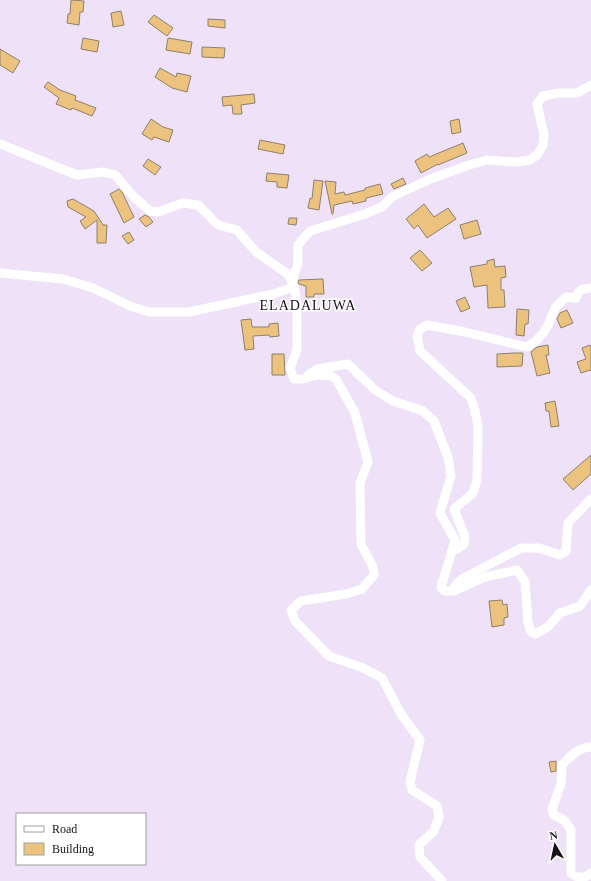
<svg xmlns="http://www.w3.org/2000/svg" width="591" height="881" viewBox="0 0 591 881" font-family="'Times New Roman',serif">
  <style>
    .building { fill: #ecc37e; stroke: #8d806d }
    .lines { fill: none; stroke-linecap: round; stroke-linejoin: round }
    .minor { stroke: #fff; stroke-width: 9 }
    .labels { text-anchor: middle; stroke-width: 3; stroke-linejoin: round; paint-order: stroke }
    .quarter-label { font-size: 14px; letter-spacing: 1px; fill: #151118; stroke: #fff }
  </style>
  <rect width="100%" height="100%" fill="#efe1f7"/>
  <!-- building -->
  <g class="building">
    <polygon points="71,0 84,1 83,12 80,12 79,25 67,23 68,14 70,14"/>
    <polygon points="121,11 124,25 113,27 111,13"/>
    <polygon points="154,15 173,28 167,36 148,22"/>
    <polygon points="208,19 225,20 225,28 208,26"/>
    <polygon points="83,38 99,41 97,52 81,49"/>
    <polygon points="168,38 192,42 190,54 166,50"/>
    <polygon points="202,47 225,48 224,58 202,57"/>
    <polygon points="0,49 20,61 13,73 0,65"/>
    <polygon points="160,68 176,77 177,73 191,76 187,92 172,88 155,77"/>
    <polygon points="48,82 60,90 76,96 75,100 96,108 92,116 72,108 71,110 56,104 59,98 44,87"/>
    <polygon points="254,94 255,103 241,105 242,114 233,114 232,105 223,106 222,97"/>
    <polygon points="151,119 163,127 173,130 169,142 154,137 152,140 142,134"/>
    <polygon points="459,119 461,132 452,134 450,121"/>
    <polygon points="260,140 285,145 283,154 258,149"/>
    <polygon points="463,143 467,153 438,165 438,164 421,173 415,161 427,154 429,157"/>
    <polygon points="148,159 161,167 155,175 143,166"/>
    <polygon points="267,173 289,175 287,188 277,187 277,182 266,181"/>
    <polygon points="403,178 406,184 394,189 391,184"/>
    <polygon points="314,180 323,181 319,210 308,208 310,198 312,199"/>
    <polygon points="325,181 336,182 335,194 344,192 345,195 365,190 365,188 380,184 383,194 366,198 366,201 353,204 352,201 334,205 333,214 332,214"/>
    <polygon points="119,189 122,192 134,217 124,223 110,194"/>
    <polygon points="73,199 94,211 103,225 107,225 106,243 97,243 97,220 85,229 80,221 86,217 68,207 67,201"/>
    <polygon points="424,204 434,217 448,208 456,219 427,238 418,225 414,229 406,219"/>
    <polygon points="145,215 149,217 153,222 146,227 139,219"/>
    <polygon points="289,218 297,218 296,225 288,224"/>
    <polygon points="477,220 481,234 464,239 460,225"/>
    <polygon points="129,232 134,240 128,244 122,236"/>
    <polygon points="420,250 432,263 422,271 410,258"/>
    <polygon points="494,259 495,267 505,266 506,277 501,278 501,290 504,290 505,307 488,308 487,285 474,287 470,267 487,264 487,261"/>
    <polygon points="323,279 324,294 314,294 314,297 306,297 306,286 299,284 298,282 299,280"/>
    <polygon points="465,297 470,308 461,312 456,301"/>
    <polygon points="517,309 529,310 528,324 525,324 524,336 516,335"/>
    <polygon points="567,310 573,323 561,328 557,319 560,313"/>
    <polygon points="251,319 252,327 269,327 269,324 278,323 279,336 270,337 269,335 253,336 254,349 245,350 241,320"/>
    <polygon points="548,345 549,355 546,355 550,373 537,376 531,352 537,347"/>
    <polygon points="590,345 591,348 591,371 590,370 581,373 577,362 586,359 582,348"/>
    <polygon points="514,353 523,353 522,366 497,367 497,354"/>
    <polygon points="272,354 284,354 285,375 272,375"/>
    <polygon points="555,401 559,426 551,427 549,411 546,411 545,403"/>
    <polygon points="591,455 591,474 573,490 563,479"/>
    <polygon points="502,600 503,605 507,604 508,617 504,618 504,625 492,627 489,601"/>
    <polygon points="556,761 556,771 551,772 549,762"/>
  </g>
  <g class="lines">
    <!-- minor -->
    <g class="minor">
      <polyline points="0,144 77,175 103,172 115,175 134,197 150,211 158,212 183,203 198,205 218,225 237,230 256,252 289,275 294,287 297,301 297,350 290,368 294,379 303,379 317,375 331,376 336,379 355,413 368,462 360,483 361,544 373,567 374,575 362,589 346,594 301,601 291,610 295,621 329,656 363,668 382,678 401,714 420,740 410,782 412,790 437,806 439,817 434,831 419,845 420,857 442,881"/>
      <polyline points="0,273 63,279 93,288 130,306 149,312 189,312 273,294 294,287"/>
      <polyline points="292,282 298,263 298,245 310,231 365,214 382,207 392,197 428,180 466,166 487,160 515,162 530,160 537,155 543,145 544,135 537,104 543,96 559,93 577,93 591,85"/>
      <polyline points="308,375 317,369 348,364 375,390 393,401 423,411 434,421 448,457 451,476 440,513 455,540 452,551 441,587 445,591 454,591 485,577 517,570 525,582 528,623 531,632 535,634 548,627 560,613 580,606 591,590"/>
      <path d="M452 551 459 548 464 544 465 537 454 509 473 493 477 480 478 426 475 411 471 398 420 351 417 336 420 329 427 325 465 332 527 347 536 341 544 332 548 325 555 308 566 297 576 298C579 289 582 289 591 288"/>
      <polyline points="454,591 455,586 462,579 521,548 539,548 560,555 566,551 568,523 591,499"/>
      <path d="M591 747C577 748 571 756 562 765L561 784 552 809 554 815 565 821 571 830V873L577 877H585L591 873"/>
    </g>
  </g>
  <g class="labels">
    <!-- quarter labels -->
    <g class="quarter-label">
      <text x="308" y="310">ELADALUWA</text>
    </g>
  </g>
  <!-- legend -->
  <rect x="16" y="813" width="130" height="52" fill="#ffffff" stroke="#a1a0a3"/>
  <rect x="24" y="826" width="20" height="6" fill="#ffffff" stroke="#a1a0a3"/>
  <text x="52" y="833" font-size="12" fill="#151118">Road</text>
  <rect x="24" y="843" width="20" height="12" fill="#ecc37e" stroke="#a1a0a3"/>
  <text x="52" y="853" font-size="12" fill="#151118">Building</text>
  <!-- north arrow -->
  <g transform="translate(555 845) rotate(351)" stroke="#ffffff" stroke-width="3" paint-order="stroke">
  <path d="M0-3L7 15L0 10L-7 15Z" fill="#151118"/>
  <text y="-6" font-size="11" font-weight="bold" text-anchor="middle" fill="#151118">N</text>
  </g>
</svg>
